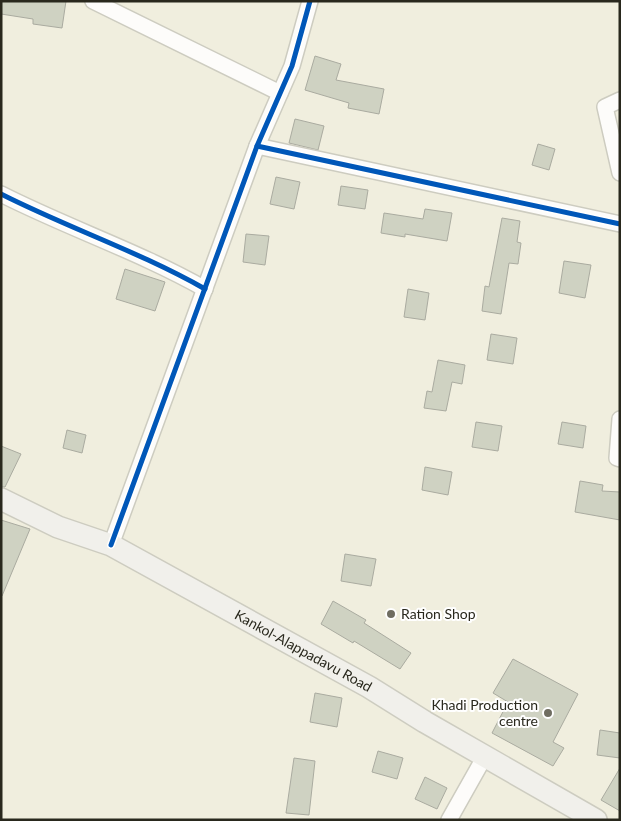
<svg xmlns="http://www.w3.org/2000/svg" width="621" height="821" viewBox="0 0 621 821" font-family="Lato,sans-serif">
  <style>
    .building { fill: #cfd2c2; stroke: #aaaba0 }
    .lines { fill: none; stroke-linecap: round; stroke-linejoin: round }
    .minor-casing { stroke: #cdccc0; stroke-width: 18 }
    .secondary-casing { stroke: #cdccc0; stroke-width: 24 }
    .minor { stroke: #fdfcfa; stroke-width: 15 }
    .secondary { stroke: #f1f0eb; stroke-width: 21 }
    .cycleway-casing { stroke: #fff; stroke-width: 8 }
    .cycleway { stroke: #0057b8; stroke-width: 5 }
    .poi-dot { fill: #6f6d61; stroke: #fff; stroke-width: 2 }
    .labels { text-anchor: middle; stroke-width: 4; stroke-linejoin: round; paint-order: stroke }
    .poi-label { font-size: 14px; fill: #29281d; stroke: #fff; text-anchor: start }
    .street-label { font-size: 14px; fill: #29281d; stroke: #fff }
  </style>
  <rect width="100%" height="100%" fill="#f0eede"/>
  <!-- building -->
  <g class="building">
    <polygon points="1,1 66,1 62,28 33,24 33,19 1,14"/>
    <polygon points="315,56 341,64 336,80 384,89 379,114 348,108 349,103 305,90"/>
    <polygon points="295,119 324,126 318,150 289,143"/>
    <polygon points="538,144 555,149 549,170 532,165"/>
    <polygon points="276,177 300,182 294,209 270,204"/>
    <polygon points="341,186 368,190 365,209 338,205"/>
    <polygon points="425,209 452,213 447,241 405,234 405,237 381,233 384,213 423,219"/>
    <polygon points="502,218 520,221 517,242 521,243 518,264 509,263 501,314 482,311 485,286 489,287"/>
    <polygon points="246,234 269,236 265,265 243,262"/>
    <polygon points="564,261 591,265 585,298 559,293"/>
    <polygon points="125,269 165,282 155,311 116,299"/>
    <polygon points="408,289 429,293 425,320 404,317"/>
    <polygon points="491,334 517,338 513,364 487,360"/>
    <polygon points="438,360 465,365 462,384 452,382 446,411 424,408 427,391 432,392"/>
    <polygon points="476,422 502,426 498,451 472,447"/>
    <polygon points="562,422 586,426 583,448 558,444"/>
    <polygon points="67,430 86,435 82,453 63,448"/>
    <polygon points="1,446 21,454 5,487 1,487"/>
    <polygon points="425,467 452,472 448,495 422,490"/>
    <polygon points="580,481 603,485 602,491 620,492 620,520 575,512"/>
    <polygon points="1,520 30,529 2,596 1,596"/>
    <polygon points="345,554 376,559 371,586 341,581"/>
    <polygon points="333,601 366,620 364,623 411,653 400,669 354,641 353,643 321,624"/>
    <polygon points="513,659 578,694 553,742 564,748 553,766 492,733 508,702 493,693"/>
    <polygon points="315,693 342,698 337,727 310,722"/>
    <polygon points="600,730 620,733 620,758 597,755"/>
    <polygon points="378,751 403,758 397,779 372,772"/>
    <polygon points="294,758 315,761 309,815 286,813"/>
    <polygon points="620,768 620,811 601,800"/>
    <polygon points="425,777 447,788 437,809 415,799"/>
  </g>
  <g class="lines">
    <!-- minor casing -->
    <g class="minor-casing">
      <g id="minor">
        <polyline points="93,1 280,93"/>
        <polyline points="620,100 605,107 620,173"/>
        <polyline points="257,146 620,224"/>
        <path d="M1 194C68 228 140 252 205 289"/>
        <polyline points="620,419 617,458 620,459"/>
        <polyline points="111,545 257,146 292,66 310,1"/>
        <polyline points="449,820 485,756"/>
      </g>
    </g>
    <!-- secondary casing -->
    <g class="secondary-casing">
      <g id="secondary">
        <path id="s1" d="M1 499 58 527 111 545 369 687 425 722 596 820"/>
      </g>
    </g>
    <!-- minor -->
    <use href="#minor" class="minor"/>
    <!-- secondary -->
    <use href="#secondary" class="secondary"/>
    <!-- cycleway casing -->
    <g class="cycleway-casing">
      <g id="cycleway">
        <polyline points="257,146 620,224"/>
        <path d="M1 194C68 228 140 252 205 289"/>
        <polyline points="111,545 257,146 292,66 310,1"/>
      </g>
    </g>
    <!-- cycleway -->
    <use href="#cycleway" class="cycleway"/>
  </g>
  <!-- markers -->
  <g class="poi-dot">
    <circle cx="391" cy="614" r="5"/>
    <circle cx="548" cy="713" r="5"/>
  </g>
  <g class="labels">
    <!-- poi labels -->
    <g class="poi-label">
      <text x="401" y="619">Ration Shop</text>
      <text x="538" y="710" text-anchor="end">Khadi Production<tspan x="538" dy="16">centre</tspan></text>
    </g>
    <!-- street labels -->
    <g class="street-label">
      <text dy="5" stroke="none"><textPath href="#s1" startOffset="339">Kankol-Alappadavu Road</textPath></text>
    </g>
  </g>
  <!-- border -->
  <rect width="621" height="821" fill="none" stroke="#29281d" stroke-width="5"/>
</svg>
